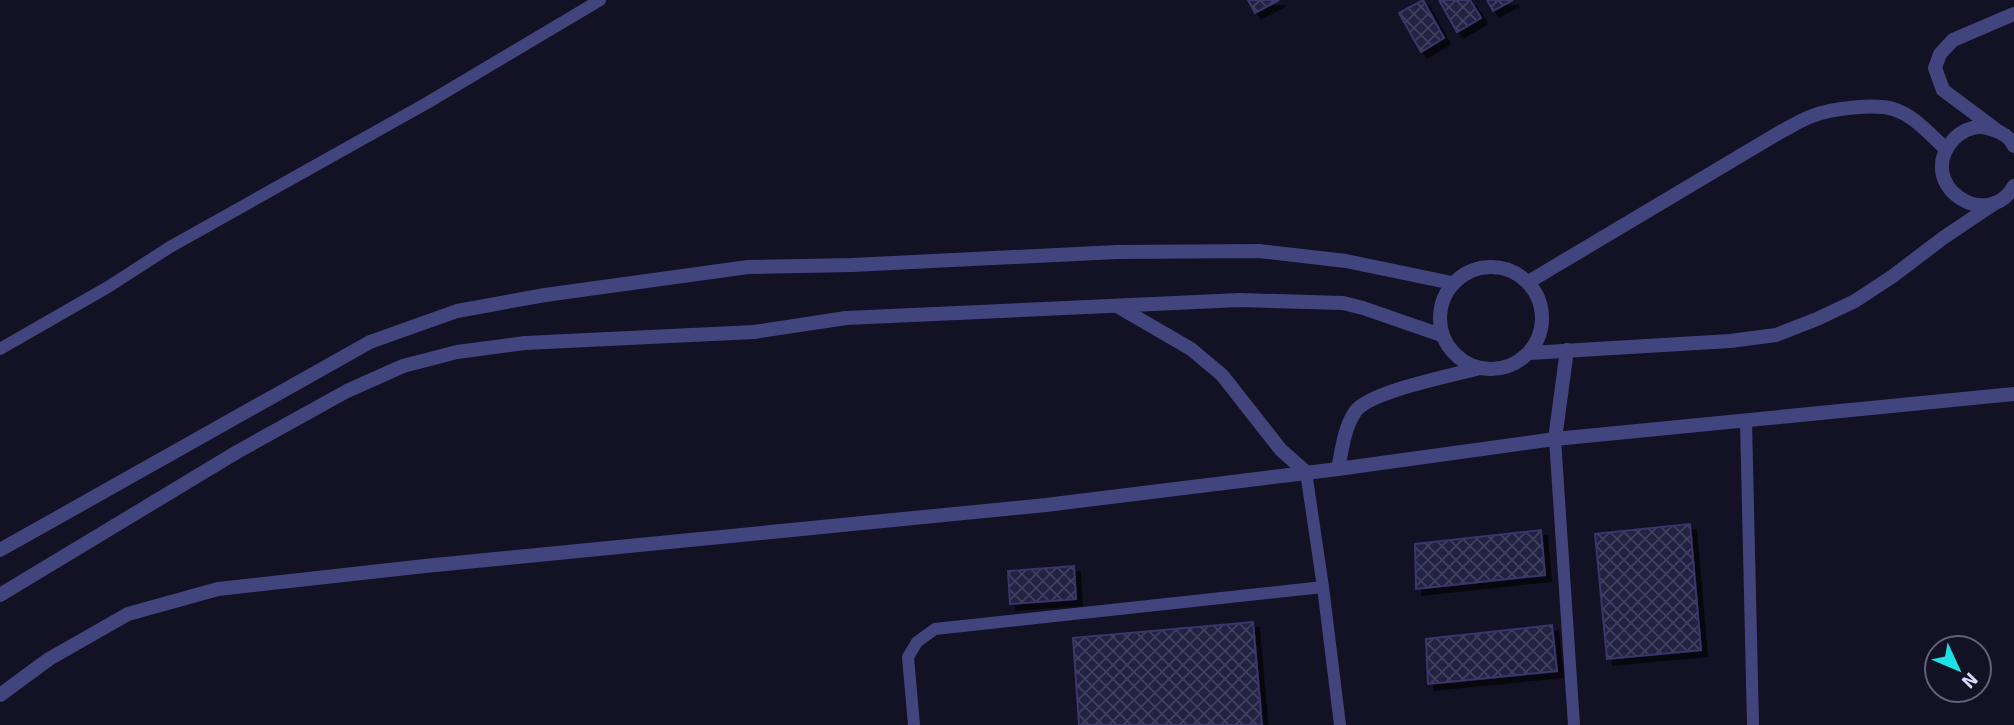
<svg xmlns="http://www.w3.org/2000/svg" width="2014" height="725" viewBox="0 0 2014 725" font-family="Signika,sans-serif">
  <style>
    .building { fill: url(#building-cross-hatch); stroke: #3a346c; stroke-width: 2; filter: url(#shadow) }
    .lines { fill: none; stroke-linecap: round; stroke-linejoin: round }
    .service { stroke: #42457d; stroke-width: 12 }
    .minor { stroke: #42457d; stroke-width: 14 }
  </style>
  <defs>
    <pattern id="building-cross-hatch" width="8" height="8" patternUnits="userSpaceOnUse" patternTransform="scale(1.75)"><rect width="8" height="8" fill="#232042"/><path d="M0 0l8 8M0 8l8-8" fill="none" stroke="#42405e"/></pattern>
    <filter id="shadow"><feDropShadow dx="6" dy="6" stdDeviation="0" flood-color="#0009"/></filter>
  </defs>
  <rect width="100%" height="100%" fill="#131124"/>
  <!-- building -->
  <g class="building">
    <polygon points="1248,0 1279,0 1255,13"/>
    <polygon points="1423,0 1444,38 1421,52 1399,13"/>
    <polygon points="1439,0 1470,0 1481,18 1457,32"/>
    <polygon points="1487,0 1513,0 1493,11"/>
    <polygon points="1690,524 1701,650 1607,659 1595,534"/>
    <polygon points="1541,530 1545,575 1416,589 1415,544"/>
    <polygon points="1074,566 1076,599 1010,604 1008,571"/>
    <polygon points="1253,622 1262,725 1079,725 1073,638"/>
    <polygon points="1552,625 1557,671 1428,684 1426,639"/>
  </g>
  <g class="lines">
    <!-- service -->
    <g class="service">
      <polyline points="0,349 108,287 170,247 427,103 600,0"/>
      <polyline points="1746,421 1753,725"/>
      <polyline points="1555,439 1574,725"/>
      <polyline points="1306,472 1323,587 1340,725"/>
      <polyline points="914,725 908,657 917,642 935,629 1323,587"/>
    </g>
    <!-- minor -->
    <g class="minor">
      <polyline points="1994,128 1943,90 1935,68 1940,54 1953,40 2014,14"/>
      <path d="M2014 146C2008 133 1995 129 1982 127 1972 126 1960 132 1953 140 1914 185 1988 233 2014 186"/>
      <circle cx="1491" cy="318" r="51"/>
      <path d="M1530 281 1782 131C1792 126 1801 120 1812 116 1830 109 1874 103 1893 109 1914 115 1930 135 1946 149"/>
      <polyline points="1117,306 1191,349 1222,375 1281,450 1306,472"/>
      <polyline points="1530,353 1730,341 1776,335 1817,319 1855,301 1893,276 1943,238 1995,203"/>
      <polyline points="1555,439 1567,350"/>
      <path d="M1338 469C1342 450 1344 428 1355 412 1368 392 1450 376 1476 369"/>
      <polyline points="0,550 370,342 457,311 545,295 748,267 852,265 1117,252 1259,251 1346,261 1452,283"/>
      <polyline points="0,595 237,452 347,391 403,366 457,352 525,343 754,332 846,318 1240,300 1343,303 1363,308 1441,335"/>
      <polyline points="0,695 49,659 128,614 218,589 425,566 1046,505 1338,469 1555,439 2014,394"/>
    </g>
  </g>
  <!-- north arrow -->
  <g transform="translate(1958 669) rotate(134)"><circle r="33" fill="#131124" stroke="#62617a" stroke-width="2"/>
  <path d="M0-5L12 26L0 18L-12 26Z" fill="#1be3e4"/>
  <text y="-10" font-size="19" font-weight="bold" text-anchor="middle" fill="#d9d9fb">N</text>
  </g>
</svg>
